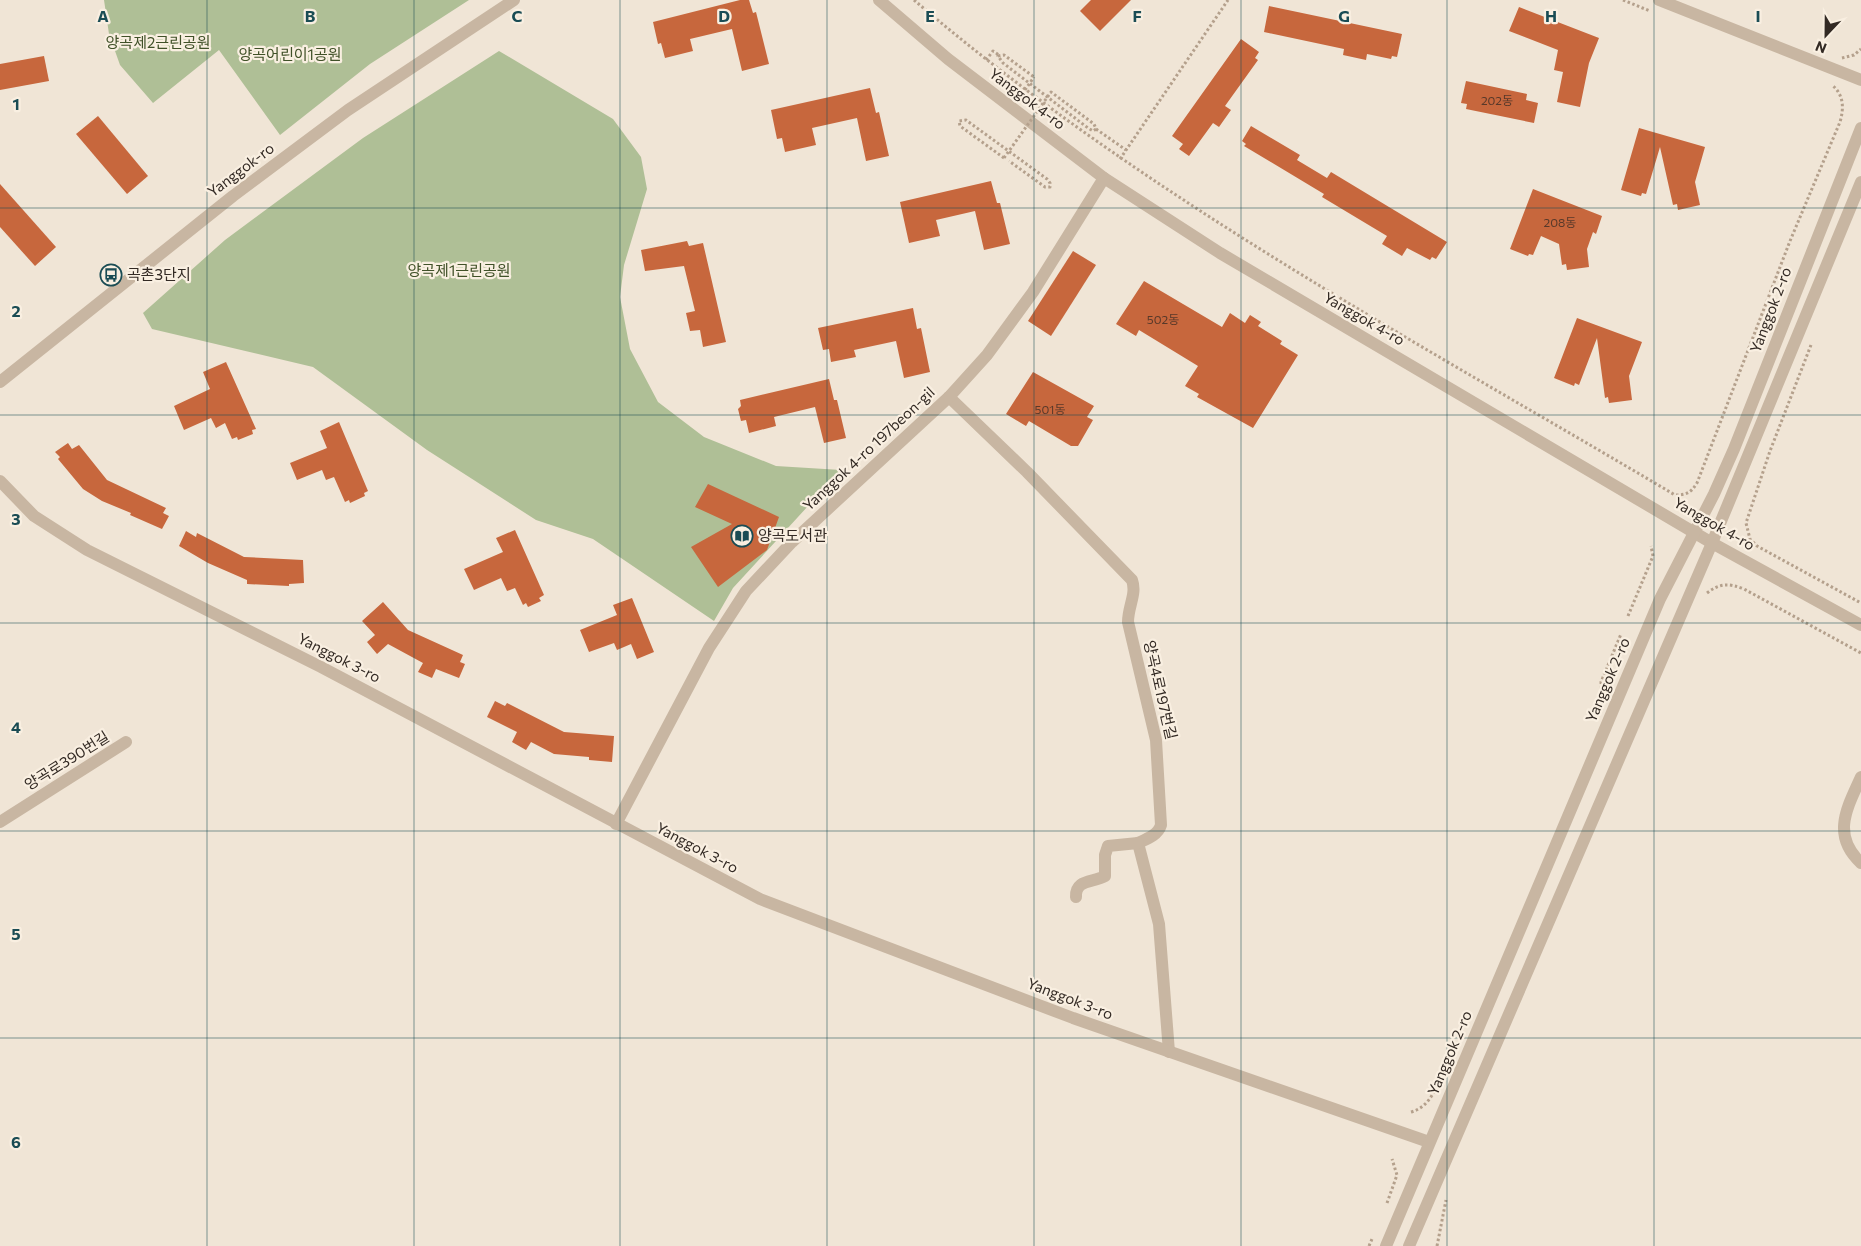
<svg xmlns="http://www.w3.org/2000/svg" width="1861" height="1246" viewBox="0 0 1861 1246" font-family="Commissioner,'Noto Sans KR',sans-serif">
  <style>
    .green { fill: #afbf96 }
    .building { fill: #c7673d }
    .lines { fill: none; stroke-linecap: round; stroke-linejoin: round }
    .path { stroke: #b4a08c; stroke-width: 3; stroke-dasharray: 2.5 2.5; stroke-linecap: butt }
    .minor { stroke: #c8b6a2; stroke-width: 12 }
    .path-bridge { stroke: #b4a08c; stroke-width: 3; stroke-dasharray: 2.5 2.5; stroke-linecap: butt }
    .grid { fill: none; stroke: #1a4c54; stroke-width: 1; stroke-opacity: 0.55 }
    .labels { text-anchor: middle; stroke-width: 4.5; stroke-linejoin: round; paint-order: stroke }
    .number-label { font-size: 12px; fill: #58392a }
    .park-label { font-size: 15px; fill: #405128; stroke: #f9efe1 }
    .street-label { font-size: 15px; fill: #332a24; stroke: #f9efe1 }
    .poi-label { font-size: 15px; fill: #332a24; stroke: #f9efe1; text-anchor: start }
    .grid-label { font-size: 16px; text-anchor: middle; font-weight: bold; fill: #1a4c54; stroke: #f9efe1; stroke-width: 4.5; stroke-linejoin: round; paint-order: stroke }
  </style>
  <rect width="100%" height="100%" fill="#f0e5d6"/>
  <!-- green -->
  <g class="green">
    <polygon points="104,0 469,0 370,64 280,135 219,50 153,103 120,65 109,34"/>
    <polygon points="499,51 613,119 641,157 647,189 624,265 620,297 630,349 658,402 704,437 776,466 841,470 733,588 714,621 593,539 536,520 427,450 313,367 152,329 143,313 225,240 363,138"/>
  </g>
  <!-- building -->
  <g class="building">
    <polygon points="740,0 749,0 753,13 756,12 769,64 742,71 732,29 690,39 693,51 665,58 661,43 658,44 653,22"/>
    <polygon points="1091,0 1131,0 1100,31 1080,11"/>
    <polygon points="1269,6 1402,34 1397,57 1392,56 1391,59 1367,54 1366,60 1343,55 1344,49 1264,32"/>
    <polygon points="1519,7 1599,38 1589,63 1580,107 1557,102 1563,72 1554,70 1558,50 1509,31"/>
    <polygon points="1241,39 1259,52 1255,58 1258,60 1225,106 1231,110 1219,127 1213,123 1189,156 1179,149 1183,144 1172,136"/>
    <polygon points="44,56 49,81 0,90 0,64"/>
    <polygon points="1466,81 1527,94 1526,100 1538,103 1534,123 1466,109 1467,104 1461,103"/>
    <polygon points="870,88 876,113 879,112 889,156 866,161 857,118 812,128 816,145 785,152 782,138 777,139 771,110"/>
    <polygon points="98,116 148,176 127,194 76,134"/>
    <polygon points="1251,126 1300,155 1297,160 1327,178 1331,172 1447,242 1436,259 1432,257 1430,260 1407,248 1402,256 1382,244 1387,236 1322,197 1324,194 1244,146 1246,144 1242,141"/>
    <polygon points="1639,128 1705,147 1695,182 1700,205 1678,210 1677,204 1673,205 1660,147 1646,194 1642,193 1641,196 1621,190"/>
    <polygon points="991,181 997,203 1000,203 1010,244 984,250 975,211 936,220 940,236 909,243 900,202"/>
    <polygon points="0,184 56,247 35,266 0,227"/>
    <polygon points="1533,189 1602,216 1596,234 1593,232 1587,249 1589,267 1567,270 1566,264 1562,265 1559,244 1541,236 1533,255 1529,254 1528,256 1510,249"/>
    <polygon points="687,241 689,246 703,243 726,342 703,347 700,330 690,331 686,313 695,311 684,266 645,271 641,250"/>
    <polygon points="1073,251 1096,265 1051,336 1028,321"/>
    <polygon points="1144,281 1222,327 1230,313 1245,323 1250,315 1261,322 1258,326 1282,341 1280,344 1298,355 1253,428 1197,397 1199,394 1185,386 1198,366 1139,330 1136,336 1116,324"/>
    <polygon points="913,308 917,329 921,328 930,372 904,378 896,341 854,350 856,357 831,362 829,349 823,350 818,328"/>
    <polygon points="1577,318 1642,342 1629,376 1632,400 1609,403 1608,397 1605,398 1597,338 1579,385 1575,383 1574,386 1554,378"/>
    <polygon points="226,362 256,429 252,430 253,434 238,440 237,437 232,439 225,423 216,428 211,418 184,430 174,406 210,389 203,372"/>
    <polygon points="1033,372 1094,406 1087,417 1093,420 1078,446 1071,446 1029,421 1026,426 1006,414"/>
    <polygon points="829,379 834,400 837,400 846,438 824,443 815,407 774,417 776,426 749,433 746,420 741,421 738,409 741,406 740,400"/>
    <polygon points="339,422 368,491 364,493 365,496 350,503 349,500 345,502 334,477 326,480 322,470 297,480 290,463 327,448 320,431"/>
    <polygon points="68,443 72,449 79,445 107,480 166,508 163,513 169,516 162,529 130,515 131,513 102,501 83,489 58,459 60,457 55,452"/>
    <polygon points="708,484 779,517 767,550 718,587 691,547 732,524 695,507"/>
    <polygon points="515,530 544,595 539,598 541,601 528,607 526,603 523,605 515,588 507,591 501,578 474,590 464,569 503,552 496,538"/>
    <polygon points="186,531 196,537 197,533 244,557 303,560 304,583 289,584 289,586 247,584 247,580 208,563 179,546"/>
    <polygon points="632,598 654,652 637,659 631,644 617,650 614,643 589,652 580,630 617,615 613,605"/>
    <polygon points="383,602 408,630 463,655 460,662 465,664 459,678 436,669 432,678 418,672 423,663 388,644 377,654 367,642 375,635 362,621"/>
    <polygon points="495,701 505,706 507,703 564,732 614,736 612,762 589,760 589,757 554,754 531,742 526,750 512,742 517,732 487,717"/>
  </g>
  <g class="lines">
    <!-- path -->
    <g class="path">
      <path d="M914 0C1144 197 1416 341 1675 495 1686 495 1691 493 1697 483L1790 241 1840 122C1844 108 1844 95 1832 85"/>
      <polyline points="1623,0 1650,11"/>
      <polyline points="1842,58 1854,55 1861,49"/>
      <polyline points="986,60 993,51 999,55"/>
      <polyline points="1025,90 1034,77"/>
      <polyline points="1096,129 1126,150"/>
      <polyline points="1004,158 960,126 959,121 966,120 1047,179 1050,183 1050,187 1045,187 1009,161"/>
      <polyline points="1120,159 1228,0"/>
      <polyline points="1811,345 1770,451 1746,523 1750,539 1757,546 1861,603"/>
      <path d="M1707 593C1720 583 1729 583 1744 589L1861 653"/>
      <polyline points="1628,616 1653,556 1651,546"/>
      <polyline points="1602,699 1601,682 1621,634"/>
      <path d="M1411 1112C1433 1106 1438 1082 1446 1063"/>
      <polyline points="1387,1203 1397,1175 1392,1159"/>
      <polyline points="1369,1246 1372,1239"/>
      <polyline points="1437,1246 1446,1200"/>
    </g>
    <!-- minor -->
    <g class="minor">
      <polyline points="879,0 948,59 1104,178 1220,253 1712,543 1861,625"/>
      <polyline points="1659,0 1861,80"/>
      <polyline points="0,382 233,196 348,110 514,0"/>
      <path d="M949 397 1027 472 1132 580C1137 594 1128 606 1128 622L1156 740 1161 825C1158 835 1147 839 1138 843L1159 924 1169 1052"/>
      <polyline points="0,481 34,516 87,550 321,667 760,899 1073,1018 1429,1142"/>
      <path d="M1861 777C1847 808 1831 835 1861 863"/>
      <polyline points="0,822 126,742"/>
      <polyline points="616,824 709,648 746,591 792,542 949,397 987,355 1033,292 1104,178"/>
      <path d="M1076 897C1075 879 1093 883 1105 876V855L1108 846 1138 843"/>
      <polyline points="1386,1246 1660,599 1714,494 1734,449 1861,128"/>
      <polyline points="1409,1246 1712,543 1861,182"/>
    </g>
    <!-- path-bridge -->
    <polyline class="path-bridge" points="1004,158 1051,92 1094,124 1096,129 1093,131 1088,128 1003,63 998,56 1004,55 1034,77"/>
  </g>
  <!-- grid -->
  <path class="grid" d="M207 0V1246M414 0V1246M620 0V1246M827 0V1246M1034 0V1246M1241 0V1246M1447 0V1246M1654 0V1246M0 208H1861M0 415H1861M0 623H1861M0 831H1861M0 1038H1861"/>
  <!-- icons -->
  <defs>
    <g id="bus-ring" transform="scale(1.125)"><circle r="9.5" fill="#f9efe1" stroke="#1a4c54" stroke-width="1.5"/><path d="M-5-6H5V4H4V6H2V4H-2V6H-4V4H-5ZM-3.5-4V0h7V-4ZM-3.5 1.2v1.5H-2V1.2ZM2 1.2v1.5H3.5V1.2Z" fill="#1a4c54"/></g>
    <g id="library-ring" transform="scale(1.125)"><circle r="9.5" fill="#f9efe1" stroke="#1a4c54" stroke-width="1.5"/><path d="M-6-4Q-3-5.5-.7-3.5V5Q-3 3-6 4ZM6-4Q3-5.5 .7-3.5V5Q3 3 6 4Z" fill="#1a4c54"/></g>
  </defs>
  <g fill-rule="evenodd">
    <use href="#bus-ring" x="111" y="275"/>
    <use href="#library-ring" x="742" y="536"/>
  </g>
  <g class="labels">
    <!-- number labels -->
    <g class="number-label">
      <text x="1497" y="105">202동</text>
      <text x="1560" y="227">208동</text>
      <text x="1163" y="324">502동</text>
      <text x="1050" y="414">501동</text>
    </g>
    <!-- park labels -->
    <g class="park-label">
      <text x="158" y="48">양곡제2근린공원</text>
      <text x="290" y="60">양곡어린이1공원</text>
      <text x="459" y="276">양곡제1근린공원</text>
    </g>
    <!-- street labels -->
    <g class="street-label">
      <text transform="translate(1027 99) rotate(37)" y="5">Yanggok 4-ro</text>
      <text transform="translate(241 170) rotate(-37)" y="5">Yanggok-ro</text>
      <text transform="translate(1771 310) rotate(-69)" y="5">Yanggok 2-ro</text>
      <text transform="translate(1364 319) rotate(30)" y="5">Yanggok 4-ro</text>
      <text transform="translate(869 449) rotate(-43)" y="5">Yanggok 4-ro 197beon-gil</text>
      <text transform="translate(1714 524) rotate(30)" y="5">Yanggok 4-ro</text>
      <text transform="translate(339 658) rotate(27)" y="5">Yanggok 3-ro</text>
      <text transform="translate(1608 680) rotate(-67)" y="5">Yanggok 2-ro</text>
      <text transform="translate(1160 690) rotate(77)" y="5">양곡4로197번길</text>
      <text transform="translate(67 761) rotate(-32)" y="5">양곡로390번길</text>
      <text transform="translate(697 848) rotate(28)" y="5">Yanggok 3-ro</text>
      <text transform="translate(1070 999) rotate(21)" y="5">Yanggok 3-ro</text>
      <text transform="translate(1450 1053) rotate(-67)" y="5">Yanggok 2-ro</text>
    </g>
    <!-- poi labels -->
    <g class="poi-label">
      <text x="127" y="280">곡촌3단지</text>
      <text x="758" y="541">양곡도서관</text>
    </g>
  </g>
  <g class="grid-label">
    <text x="103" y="22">A</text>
    <text x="310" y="22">B</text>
    <text x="517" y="22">C</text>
    <text x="724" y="22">D</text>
    <text x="930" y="22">E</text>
    <text x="1137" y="22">F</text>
    <text x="1344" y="22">G</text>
    <text x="1551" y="22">H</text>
    <text x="1758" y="22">I</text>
    <text x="16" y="110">1</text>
    <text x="16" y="317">2</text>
    <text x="16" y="525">3</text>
    <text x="16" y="733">4</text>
    <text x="16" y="940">5</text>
    <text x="16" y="1148">6</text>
  </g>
  <!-- north arrow -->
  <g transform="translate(1826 35) rotate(202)" stroke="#f9efe1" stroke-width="4" paint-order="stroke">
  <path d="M0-4L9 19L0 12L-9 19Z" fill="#332a24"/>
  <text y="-8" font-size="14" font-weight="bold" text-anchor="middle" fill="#332a24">N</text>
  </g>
</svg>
